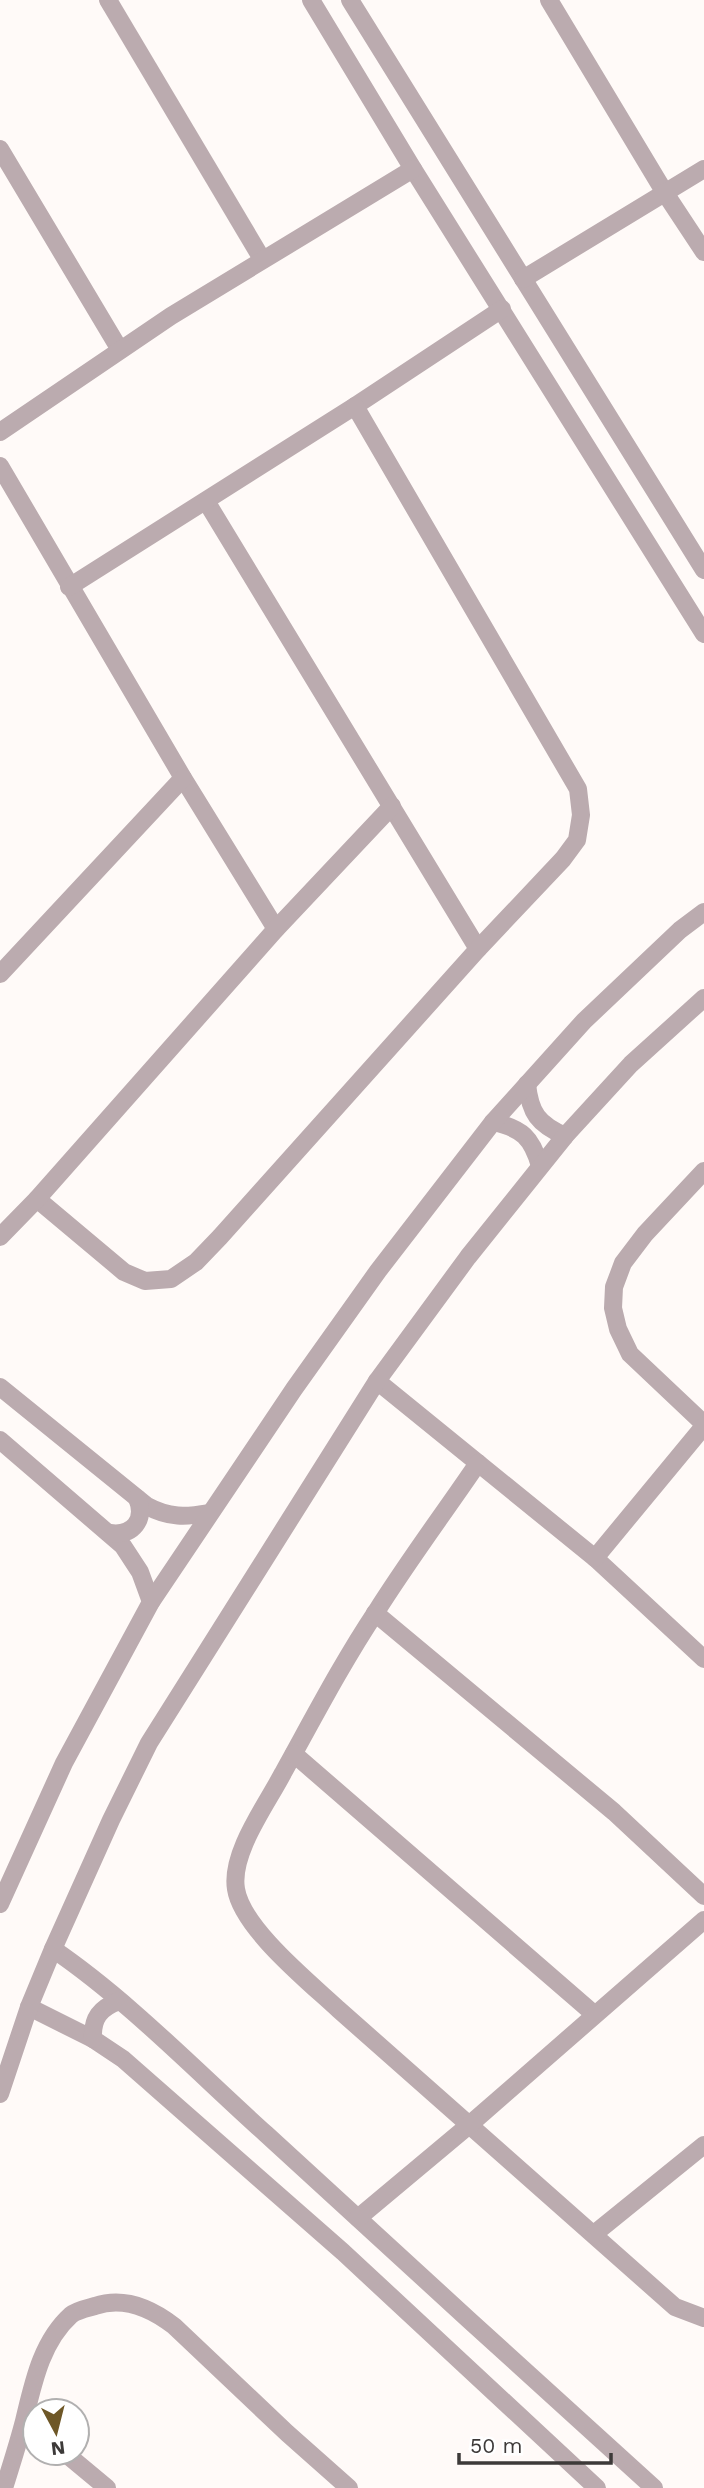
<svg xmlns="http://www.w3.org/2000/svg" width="704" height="2488" viewBox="0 0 704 2488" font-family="'Work Sans',sans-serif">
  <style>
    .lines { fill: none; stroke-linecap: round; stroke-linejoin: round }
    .minor { stroke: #bbabaf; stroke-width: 18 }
    .tertiary { stroke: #bbabaf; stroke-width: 18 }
  </style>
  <rect width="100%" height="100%" fill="#fffaf8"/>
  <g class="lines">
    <!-- minor -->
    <g class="minor">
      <polyline points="108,0 262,259"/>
      <polyline points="311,0 413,169 704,634"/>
      <polyline points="350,0 704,570"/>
      <polyline points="549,0 665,193 704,252"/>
      <polyline points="0,149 120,350"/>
      <polyline points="523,279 704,169"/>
      <polyline points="0,432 171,316 413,169"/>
      <polyline points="0,466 183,778 276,929"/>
      <polyline points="206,501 478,949"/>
      <polyline points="69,587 355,406 502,309"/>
      <polyline points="0,974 183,778"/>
      <polyline points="704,1171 645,1234 623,1263 614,1287 613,1308 618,1329 630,1354 704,1424"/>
      <polyline points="37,1199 124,1272 145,1281 171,1279 196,1262 220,1237 478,949 563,859 577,840 581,815 578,789 355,406"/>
      <polyline points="0,1237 37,1199 276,929 392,806"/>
      <polyline points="377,1381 595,1558 704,1659"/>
      <path d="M0 1387 147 1506C169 1518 186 1517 209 1513"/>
      <polyline points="0,1440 123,1546 140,1572 151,1602"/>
      <path d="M478 1463C444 1513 408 1561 376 1612 342 1663 313 1719 283 1773 267 1804 230 1853 236 1889 242 1928 309 1982 338 2009L675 2307 704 2318"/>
      <path d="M110 1533C133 1536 146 1520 137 1498"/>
      <polyline points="595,1558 704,1426"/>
      <polyline points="375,1613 614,1812 704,1896"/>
      <polyline points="294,1754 594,2014"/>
      <path d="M53 1949C129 2001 197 2072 266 2134 395 2252 524 2371 654 2488"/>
      <polyline points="29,2007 93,2039 123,2059 343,2252 597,2488"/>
      <path d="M93 2039C92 2018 100 2008 119 2001"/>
      <polyline points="358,2218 468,2126 704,1920"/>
      <polyline points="594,2234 704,2145"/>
      <polyline points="65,2453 107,2488"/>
      <path d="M4 2488C11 2466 18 2444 24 2421 33 2384 41 2342 71 2315 77 2310 88 2308 95 2306 124 2296 152 2309 174 2326L287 2433 349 2488"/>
    </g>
    <!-- tertiary -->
    <g class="tertiary">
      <path d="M527 1084C530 1113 538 1124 565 1136"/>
      <path d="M493 1122C522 1128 532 1138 540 1166"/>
      <polyline points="0,1904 64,1763 151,1602 294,1389 378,1271 493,1122 584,1021 680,930 704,912"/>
      <polyline points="0,2094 29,2007 53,1949 111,1820 149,1743 377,1381 468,1257 565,1136 631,1064 704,998"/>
    </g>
  </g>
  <!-- north arrow -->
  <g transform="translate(56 2432) rotate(173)"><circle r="33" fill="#ffffff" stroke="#b1b0b0" stroke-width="2"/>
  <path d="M0-5L12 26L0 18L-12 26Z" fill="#6e5727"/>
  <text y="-10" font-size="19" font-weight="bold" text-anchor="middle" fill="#3d3a39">N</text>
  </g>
  <!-- scale -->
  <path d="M459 2453v10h152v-10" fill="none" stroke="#3d3a39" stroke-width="3.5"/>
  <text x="470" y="2453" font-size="21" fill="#3d3a39" stroke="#ffffff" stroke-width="5" paint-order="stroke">50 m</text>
</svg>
